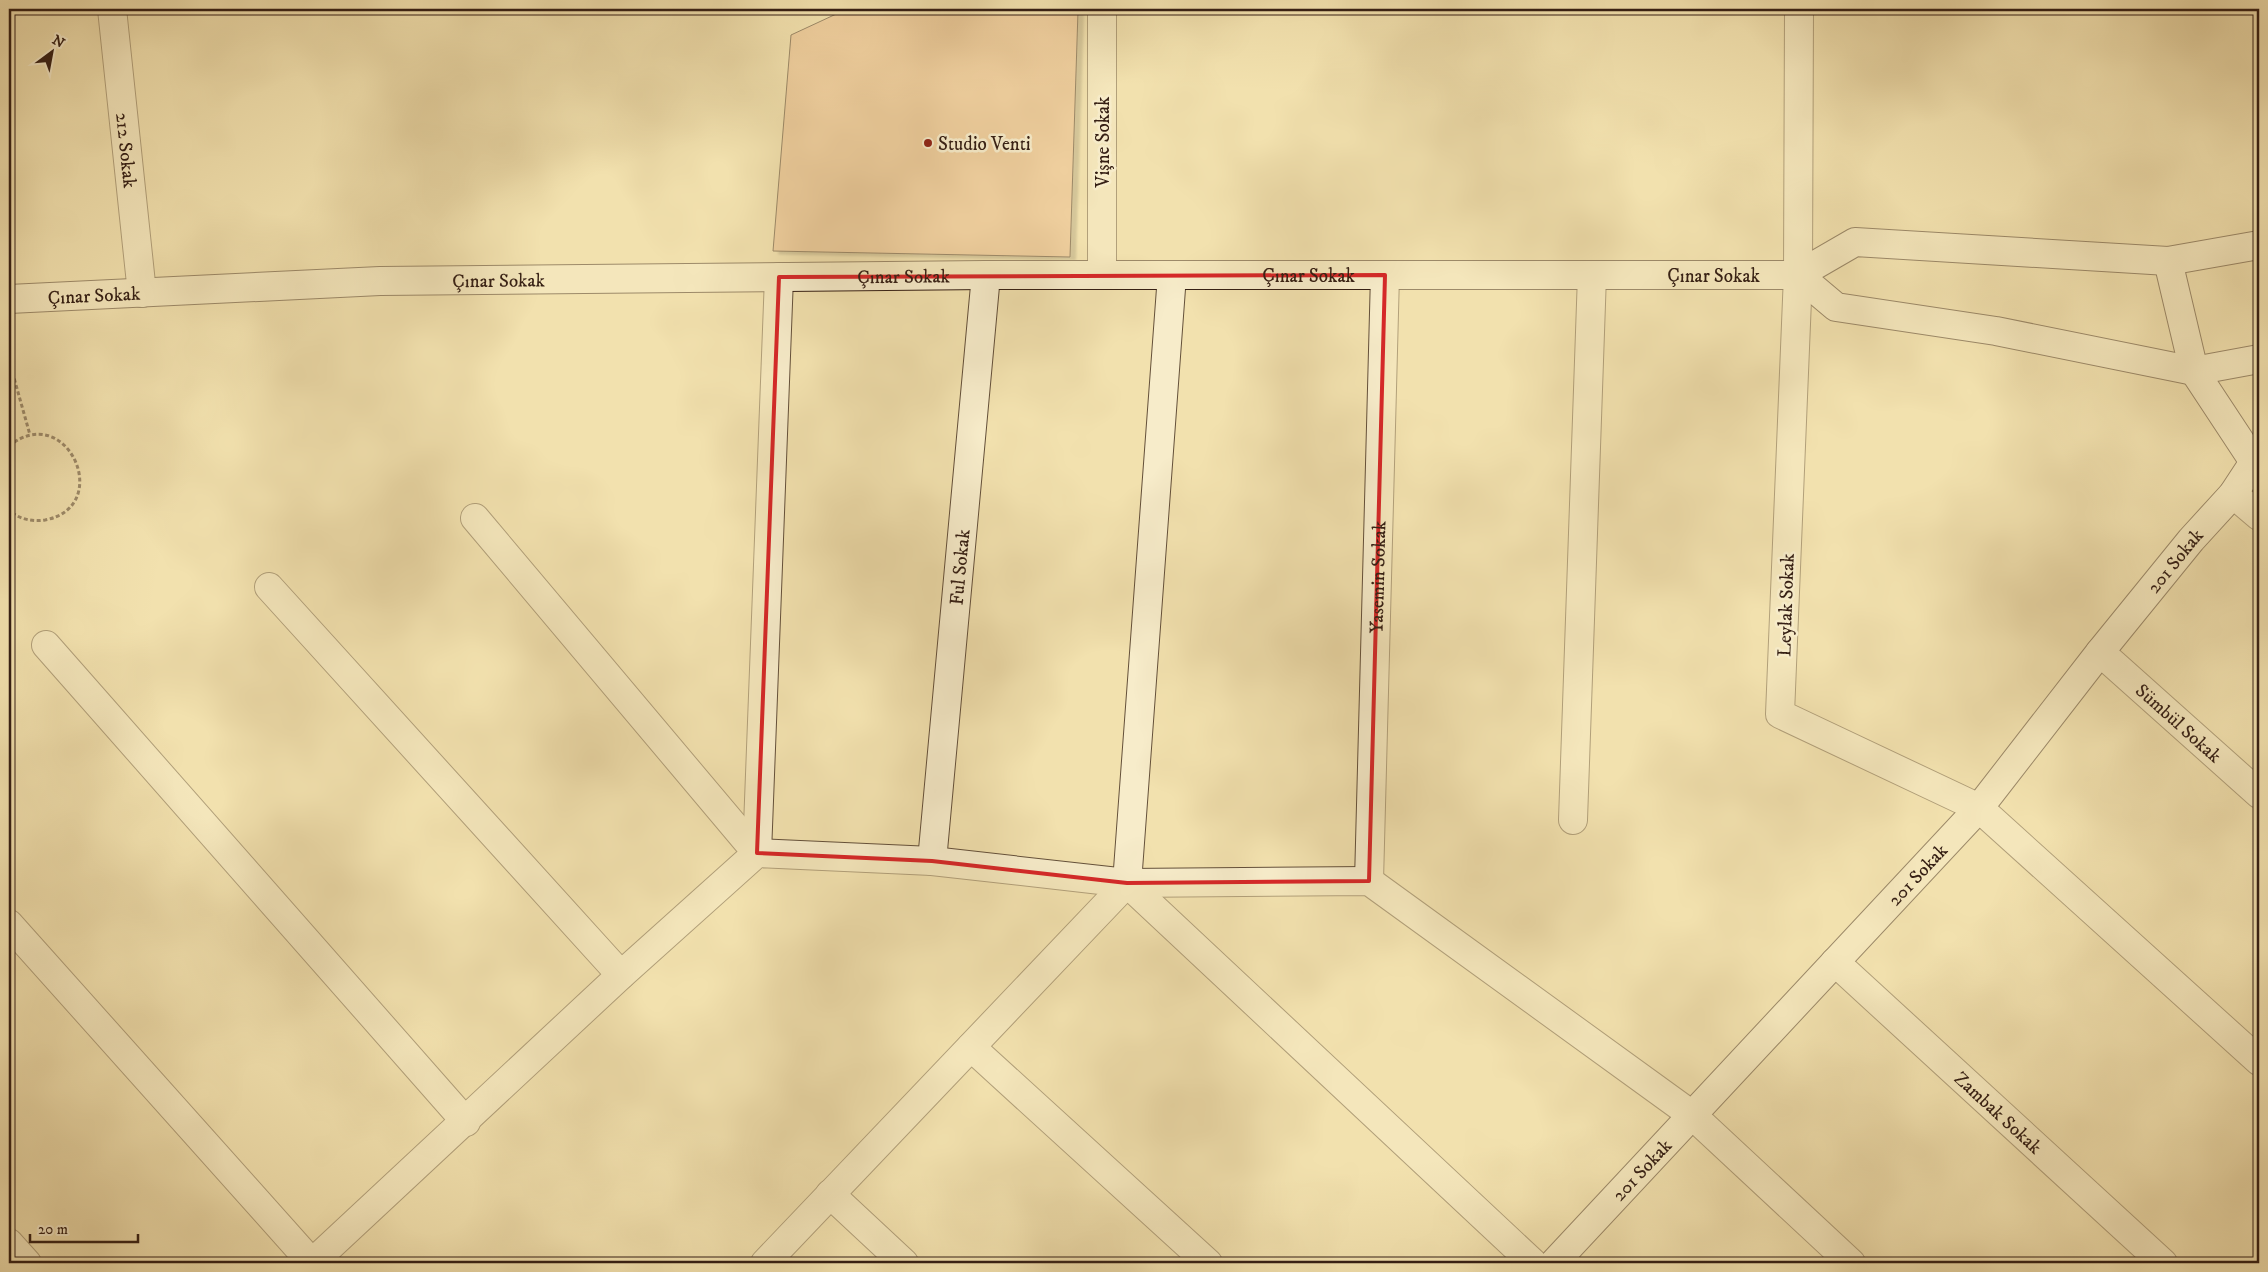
<svg xmlns="http://www.w3.org/2000/svg" width="2268" height="1272" viewBox="0 0 2268 1272" font-family="'IM FELL DW Pica',serif">
  <style>
    .building { fill: #eab88a; stroke: #351f14; filter: url(#shadow) }
    .lines { fill: none; stroke-linecap: round; stroke-linejoin: round }
    .street-casing { stroke: #64503a; stroke-width: 30 }
    .secondary-casing { stroke: #351f14; stroke-width: 30 }
    .path { stroke: #351f14; stroke-width: 3; stroke-dasharray: 4 2.5; stroke-linecap: butt }
    .street { stroke: #f7ecca; stroke-width: 28 }
    .secondary { stroke: #f7ecca; stroke-width: 28 }
    .marked { fill: none; stroke: #d62828; stroke-width: 4; stroke-linejoin: round }
    .poi-dot { fill: #8f2418; stroke: #f7ecca; stroke-width: 2 }
    .labels { text-anchor: middle; stroke-width: 5; stroke-linejoin: round; paint-order: stroke }
    .street-label { font-size: 19px; fill: #351f14; stroke: #f7ecca }
    .poi-label { font-size: 19px; fill: #351f14; stroke: #f7ecca; text-anchor: start }
  </style>
  <defs>
    <filter id="shadow"><feDropShadow dx="5.5" dy="3" stdDeviation="1" flood-color="#0004"/></filter>
  </defs>
  <rect width="100%" height="100%" fill="#f2e1ae"/>
  <filter id="stains"><feTurbulence type="fractalNoise" baseFrequency=".004" numOctaves="4"/><feColorMatrix values="0 0 0 0 .2 0 0 0 0 .09 0 0 0 0 .02 0 0 0 .5 -.17"/></filter>
  <radialGradient id="worn" r=".72"><stop offset=".6" stop-color="#630" stop-opacity="0"/><stop offset="1" stop-color="#630" stop-opacity=".3"/></radialGradient>
  <!-- building -->
  <polygon class="building" points="847,9 1074,9 1078,11 1070,257 773,251 791,35"/>
  <g class="lines">
    <!-- street casing -->
    <g class="street-casing">
      <g id="street">
        <path id="s1" d="M112 9 142 293"/>
        <polyline points="1799,9 1798,275 1780,714 1979,808 2259,1061"/>
        <polyline points="1102,275 1102,9"/>
        <polyline points="2233,494 2259,516"/>
        <polyline points="475,518 757,853"/>
        <polyline points="269,587 621,975"/>
        <polyline points="46,645 466,1122"/>
        <path id="s2" d="M2100 652 2259 794"/>
        <polyline points="1573,820 1592,275"/>
        <polyline points="757,853 779,277"/>
        <path id="s3" d="M932 861 986 275"/>
        <path id="s4" d="M1369 881 1385 275"/>
        <polyline points="1127,883 1533,1263"/>
        <polyline points="9,924 312,1263"/>
        <path id="s5" d="M1835 962 2163 1263"/>
        <polyline points="971,1047 1208,1263"/>
        <polyline points="830,1194 904,1263"/>
        <polyline points="9,1243 27,1263"/>
        <polyline points="312,1263 621,975 757,853 932,861 1127,883 1369,881 1692,1115 1851,1263"/>
        <polyline points="765,1263 1127,883 1172,275"/>
      </g>
    </g>
    <!-- secondary casing -->
    <g class="secondary-casing">
      <g id="secondary">
        <polyline points="2168,261 2194,371 2254,462"/>
        <polyline points="1798,275 1836,307 1996,331 2194,371 2259,359"/>
        <polyline points="1798,275 1855,242 2168,261 2259,245"/>
        <path id="s6" d="M9 299 380 281 986 275H1798"/>
        <path id="s7" d="M1554 1263 1979 808 2100 652 2191 540 2233 494 2254 462 2259 449"/>
      </g>
    </g>
    <!-- path -->
    <g class="path">
      <polyline points="9,360 30,435"/>
      <path d="M9 446C67 399 115 507 45 520 32 522 18 519 9 510"/>
      <polyline points="9,586 10,586"/>
    </g>
    <!-- street -->
    <use href="#street" class="street"/>
    <!-- secondary -->
    <use href="#secondary" class="secondary"/>
  </g>
  <!-- marked area -->
  <path d="M0 0H2268V1272H0ZM1385 275 1369 881 1127 883 932 861 757 853 779 277Z" fill="#f2e1ae" fill-opacity=".55" fill-rule="evenodd"/>
  <path class="marked" d="M1385 275 1369 881 1127 883 932 861 757 853 779 277Z"/>
  <!-- markers -->
  <circle class="poi-dot" cx="928" cy="143" r="5"/>
  <g class="labels">
    <!-- street labels -->
    <g class="street-label">
      <text transform="translate(1102 142) rotate(-90)" y="7">Vişne Sokak</text>
      <text dy="7" stroke="none"><textPath href="#s1" startOffset="142">212 Sokak</textPath></text>
      <text dy="7" stroke="none"><textPath href="#s6" startOffset="895">Çınar Sokak</textPath></text>
      <text dy="7" stroke="none"><textPath href="#s6" startOffset="1300">Çınar Sokak</textPath></text>
      <text dy="7" stroke="none"><textPath href="#s6" startOffset="1705">Çınar Sokak</textPath></text>
      <text dy="7" stroke="none"><textPath href="#s6" startOffset="490">Çınar Sokak</textPath></text>
      <text dy="7" stroke="none"><textPath href="#s6" startOffset="85">Çınar Sokak</textPath></text>
      <text dy="7" stroke="none"><textPath href="#s7" startOffset="938">201 Sokak</textPath></text>
      <text dy="7" stroke="none"><textPath href="#s3" startOffset="295">Ful Sokak</textPath></text>
      <text dy="7" stroke="none"><textPath href="#s4" startOffset="304">Yasemin Sokak</textPath></text>
      <text transform="translate(1785 605) rotate(-88)" y="7">Leylak Sokak</text>
      <text dy="7" stroke="none"><textPath href="#s2" startOffset="106">Sümbül Sokak</textPath></text>
      <text dy="7" stroke="none"><textPath href="#s7" startOffset="532">201 Sokak</textPath></text>
      <text dy="7" stroke="none"><textPath href="#s5" startOffset="222">Zambak Sokak</textPath></text>
      <text dy="7" stroke="none"><textPath href="#s7" startOffset="128">201 Sokak</textPath></text>
    </g>
    <!-- poi labels -->
    <g class="poi-label">
      <text x="938" y="150">Studio Venti</text>
    </g>
  </g>
  <!-- margin -->
  <rect width="2268" height="1272" fill="none" stroke="#f2e1ae" stroke-width="30"/>
  <rect x="10" y="10" width="2248" height="1252" fill="none" stroke="#351f14" stroke-width="2.5"/>
  <rect x="15" y="15" width="2238" height="1242" fill="none" stroke="#351f14"/>
  <!-- north arrow -->
  <g transform="translate(52 52) rotate(32)" stroke="#f7ecca" stroke-width="4" paint-order="stroke">
  <path d="M0-4L9 19L0 12L-9 19Z" fill="#351f14"/>
  <text y="-8" font-size="14" font-weight="bold" text-anchor="middle" fill="#351f14">N</text>
  </g>
  <!-- scale -->
  <path d="M30 1234v8h108v-8" fill="none" stroke="#351f14" stroke-width="2.5"/>
  <text x="38" y="1234" font-size="15" fill="#351f14" stroke="#f7ecca" stroke-width="4" paint-order="stroke">20 m</text>
  <rect width="100%" height="100%" filter="url(#stains)"/>
  <rect width="100%" height="100%" fill="url(#worn)"/>
</svg>
